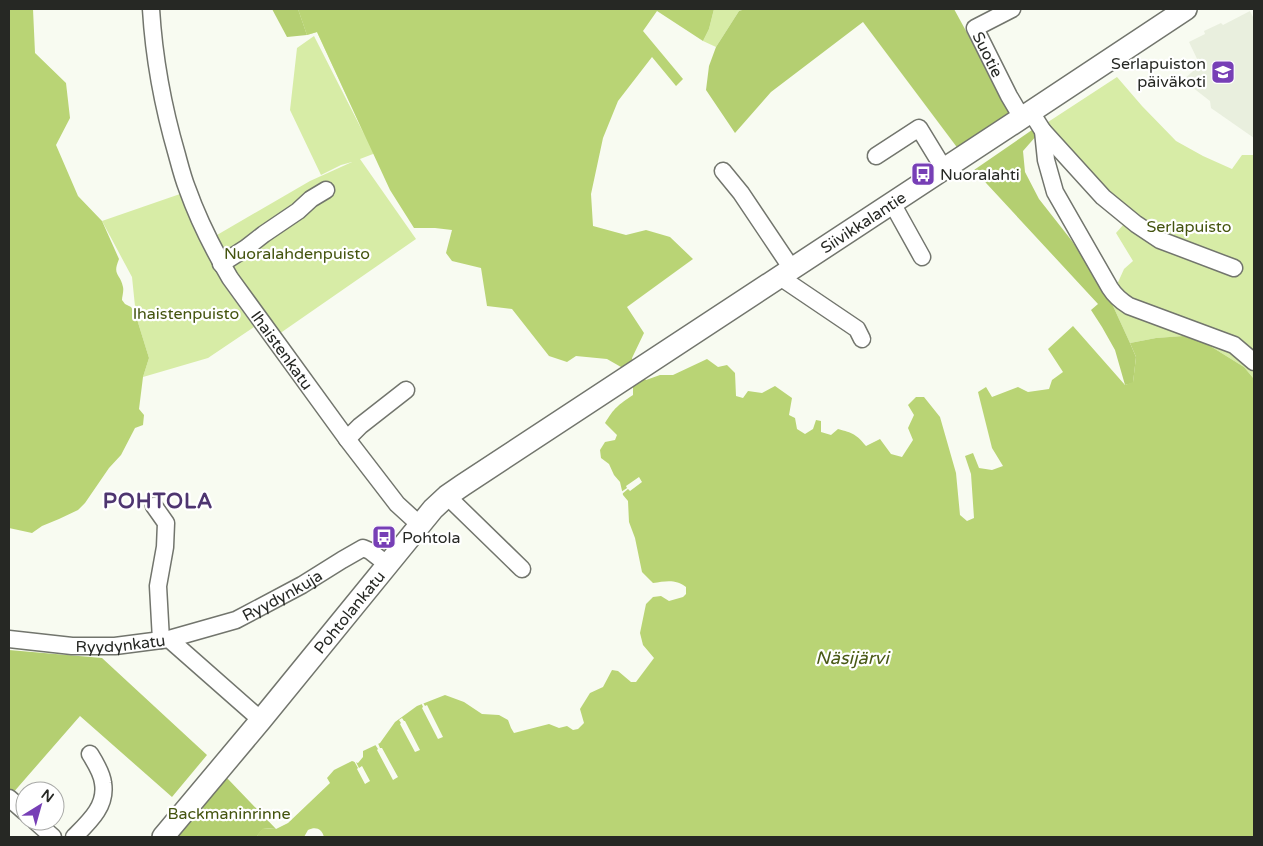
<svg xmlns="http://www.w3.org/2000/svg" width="1263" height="846" viewBox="0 0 1263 846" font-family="'Varela Round',sans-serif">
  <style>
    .built { fill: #e9efde }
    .green { fill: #d7eca6 }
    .forest { fill: #b4cf71 }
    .water { fill: #b9d475 }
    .pier { fill: #f8fbf1 }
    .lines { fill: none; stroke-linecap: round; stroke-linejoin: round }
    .minor-casing { stroke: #72756d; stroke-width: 19 }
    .major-casing { stroke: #72756d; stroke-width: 24 }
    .minor { stroke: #fff; stroke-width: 16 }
    .major { stroke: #fff; stroke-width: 21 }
    .labels { text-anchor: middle; stroke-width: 4.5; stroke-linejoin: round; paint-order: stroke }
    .street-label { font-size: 16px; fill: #262824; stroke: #fff }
    .poi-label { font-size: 16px; fill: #262824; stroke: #fff; text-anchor: start }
    .park-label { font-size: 16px; fill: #44540f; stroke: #fff }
    .water-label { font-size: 18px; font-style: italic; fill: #495916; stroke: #fff }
    .district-label { font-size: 21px; font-weight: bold; letter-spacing: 1px; fill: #4e3570; stroke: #fff }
  </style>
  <rect width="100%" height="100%" fill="#f8fbf1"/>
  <!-- built -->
  <polygon class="built" points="1250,11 1254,19 1254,138 1211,108 1210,101 1183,80 1200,65 1189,42 1205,34 1204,31 1221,23 1223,25"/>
  <!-- green -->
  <g class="green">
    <polygon points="298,9 463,9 373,154 360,159 416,239 279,334 232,267 217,235 310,181 352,162 341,165 321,175 290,110 297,48 314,36 364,134 317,32 307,35"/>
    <polygon points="714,9 745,9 739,11 716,47 703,41 709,29"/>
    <polygon points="1117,77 1142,106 1176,141 1203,156 1232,169 1242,155 1254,155 1254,379 1244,367 1207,344 1184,336 1156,338 1130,343 1108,295 1115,289 1124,269 1133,261 1116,233 1124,224 1045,124"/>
    <polygon points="180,194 203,247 223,284 254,327 208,358 143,377 149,358 136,316 132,277 102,221"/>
  </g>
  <!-- forest -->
  <g class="forest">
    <polygon points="272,9 298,9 307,35 287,37"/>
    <polygon points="745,9 954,9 1013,117 959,150 863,22 771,92 735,133 706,90 709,66 716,47 739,11"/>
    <polygon points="1032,130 1037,135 1023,151 1025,172 1039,199 1072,241 1108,295 1130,343 1136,357 1133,383 1125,385 1115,350 1102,327 1091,310 1098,304 974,170"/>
    <polygon points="9,650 102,658 207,755 172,797 80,716 12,794 9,792"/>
    <polygon points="227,778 276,829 264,828 256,837 177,837"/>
  </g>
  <!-- water -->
  <g class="water">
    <path d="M9 9H33L35 53 66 83 70 118 56 145 78 196 102 221 119 259C112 276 120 273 123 287 124 291 122 297 122 300L125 304 131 307 136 316 149 358 143 377 139 409 144 415 143 425 135 428 121 455 109 468 85 503 78 510 59 519 42 526 32 533 9 528Z"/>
    <path d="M298 9H714L709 29 703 41 657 11 643 31 683 79 676 86 652 57 618 101 603 138 591 194 593 226 626 235 646 230 670 237 693 259 627 307 644 333 632 358C633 366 640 374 646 380L660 375H673L707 359 718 367 727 365 735 373 736 396 743 398 748 391 762 393 775 386 792 398 789 415 795 418 797 429 805 434 813 429 816 420 821 421V432L831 435 838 429C853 433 856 434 866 446L880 439 891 454 902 457 913 440 908 428 914 415 908 405 916 397H924L940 417 956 473 960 515 967 521 974 518 971 474 965 456 973 453 979 468 992 470 1003 466 992 448 978 392 986 387 992 397 1018 387 1028 392 1049 389 1052 380 1063 372 1048 349 1073 326 1125 385 1133 382 1136 357 1130 343 1156 338 1183 336 1207 344 1244 367 1254 379V837H324C322 829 316 826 308 830L304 837H256L263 828 276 829 288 823 330 783 327 778 334 770 352 761 358 763 363 757V751L380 743 395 722 417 706 445 695 464 702 482 714 499 715 508 720 511 728 514 733 549 724 559 728 567 726 573 730 578 729 584 723 580 709 590 693 603 687 612 670 618 671 631 682H636L654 658 643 645 640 633 646 604 653 597 661 596 669 601 683 597 686 594V587C676 579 666 581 653 583L642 572 635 538 629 522 628 501 623 495 620 482 614 475 609 464 601 458 600 450 605 442 615 440 617 435 605 423C614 408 618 405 633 395V385L625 371 621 367 607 359 576 356 567 362 549 356 512 309 487 306 481 268 452 261 446 253 452 230 435 228H414L390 190 317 32 307 35Z"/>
  </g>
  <!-- pier -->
  <g class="pier">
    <polygon points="639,477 642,482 630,491 628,489 622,494 621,492 627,488 626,486"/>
    <polygon points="422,701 425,706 427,705 443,737 438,739 422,708 423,707 421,702"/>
    <polygon points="402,718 404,721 405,721 420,750 415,752 400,724 401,723 399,720"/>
    <polygon points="377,741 380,748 382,748 398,777 393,780 377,750 378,749 374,743"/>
    <polygon points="355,760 359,768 362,766 370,781 365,784 357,769 358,768 354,761"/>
  </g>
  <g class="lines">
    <!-- minor casing -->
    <g class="minor-casing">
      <g id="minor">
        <path id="s1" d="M151 9C154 59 163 107 177 155 180 166 183 178 187 188 198 219 213 249 230 278L347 439 397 504 420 525"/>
        <path id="s2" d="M1012 9 975 28 1009 96 1022 118"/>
        <path d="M1031 112 1043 131 1046 160 1055 192 1110 288C1115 296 1121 301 1129 306L1234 345 1254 362"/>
        <polyline points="1043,131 1103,197 1136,224 1160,240 1234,268"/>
        <polyline points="876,156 919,128 944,169"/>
        <polyline points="723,171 741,193 792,269"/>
        <polyline points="892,203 922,257"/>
        <polyline points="221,264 246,248 264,234 298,211 311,199 326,190"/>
        <polyline points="780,277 857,329 862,339"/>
        <polyline points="347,439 360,426 406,390"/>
        <polyline points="447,496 522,569"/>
        <polyline points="154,506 166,523 165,547 158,586 161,640"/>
        <path id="s3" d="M9 639 72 646H115L169 639 261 720"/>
        <path id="s4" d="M169 639 236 620 302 585 342 560 363 548 370 551 388 565"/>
        <polyline points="9,798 25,812"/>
        <polyline points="35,821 53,837"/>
        <path d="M74 837C89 822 107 806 103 783 102 773 95 762 90 754"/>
      </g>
    </g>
    <!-- major casing -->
    <g class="major-casing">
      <g id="major">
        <path id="s5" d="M163 837 261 720 433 509 447 496 463 485 1026 115 1186 9"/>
      </g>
    </g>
    <!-- minor -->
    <use href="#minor" class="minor"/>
    <!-- major -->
    <use href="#major" class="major"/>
  </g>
  <!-- icons -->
  <defs>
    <g id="school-square" transform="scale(1.25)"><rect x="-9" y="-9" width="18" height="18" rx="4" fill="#773fb6" stroke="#fff"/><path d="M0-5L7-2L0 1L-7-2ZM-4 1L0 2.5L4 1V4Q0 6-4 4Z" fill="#fff"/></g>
    <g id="bus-square" transform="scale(1.25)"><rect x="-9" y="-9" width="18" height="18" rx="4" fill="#773fb6" stroke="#fff"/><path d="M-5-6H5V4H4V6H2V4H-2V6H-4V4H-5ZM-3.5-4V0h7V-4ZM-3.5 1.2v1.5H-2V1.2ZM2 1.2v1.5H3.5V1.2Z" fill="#fff"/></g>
  </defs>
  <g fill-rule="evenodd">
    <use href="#school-square" x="1223" y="72"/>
    <use href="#bus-square" x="923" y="174"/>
    <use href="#bus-square" x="384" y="537"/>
  </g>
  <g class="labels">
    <!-- street labels -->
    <g class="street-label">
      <text dy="6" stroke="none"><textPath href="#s2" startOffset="71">Suotie</textPath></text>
      <text dy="6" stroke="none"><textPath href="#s5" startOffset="942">Siivikkalantie</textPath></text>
      <text dy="6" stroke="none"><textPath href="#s1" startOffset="372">Ihaistenkatu</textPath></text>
      <text dy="6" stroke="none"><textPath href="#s4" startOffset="122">Ryydynkuja</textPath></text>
      <text dy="6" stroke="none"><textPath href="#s5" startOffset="292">Pohtolankatu</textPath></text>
      <text dy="6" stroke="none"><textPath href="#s3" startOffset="112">Ryydynkatu</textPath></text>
    </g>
    <!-- poi labels -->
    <g class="poi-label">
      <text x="1206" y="69" text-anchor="end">Serlapuiston<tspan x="1206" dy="18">päiväkoti</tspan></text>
      <text x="940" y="180">Nuoralahti</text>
      <text x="402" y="543">Pohtola</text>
    </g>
    <!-- park labels -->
    <g class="park-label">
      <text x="1189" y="232">Serlapuisto</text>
      <text x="297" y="259">Nuoralahdenpuisto</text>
      <text x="186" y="319">Ihaistenpuisto</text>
      <text x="229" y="819">Backmaninrinne</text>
    </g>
    <!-- water labels -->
    <g class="water-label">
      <text x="852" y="664">Näsijärvi</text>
    </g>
    <!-- district labels -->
    <g class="district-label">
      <text x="158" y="508">POHTOLA</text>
    </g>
  </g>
  <!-- border -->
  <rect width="1263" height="846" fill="none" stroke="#262824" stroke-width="20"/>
  <!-- north arrow -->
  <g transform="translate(40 806) rotate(37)"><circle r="24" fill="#ffffff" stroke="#a8a9a7"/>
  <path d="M0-4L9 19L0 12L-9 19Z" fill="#773fb6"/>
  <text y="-8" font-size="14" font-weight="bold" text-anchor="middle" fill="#262824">N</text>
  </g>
</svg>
